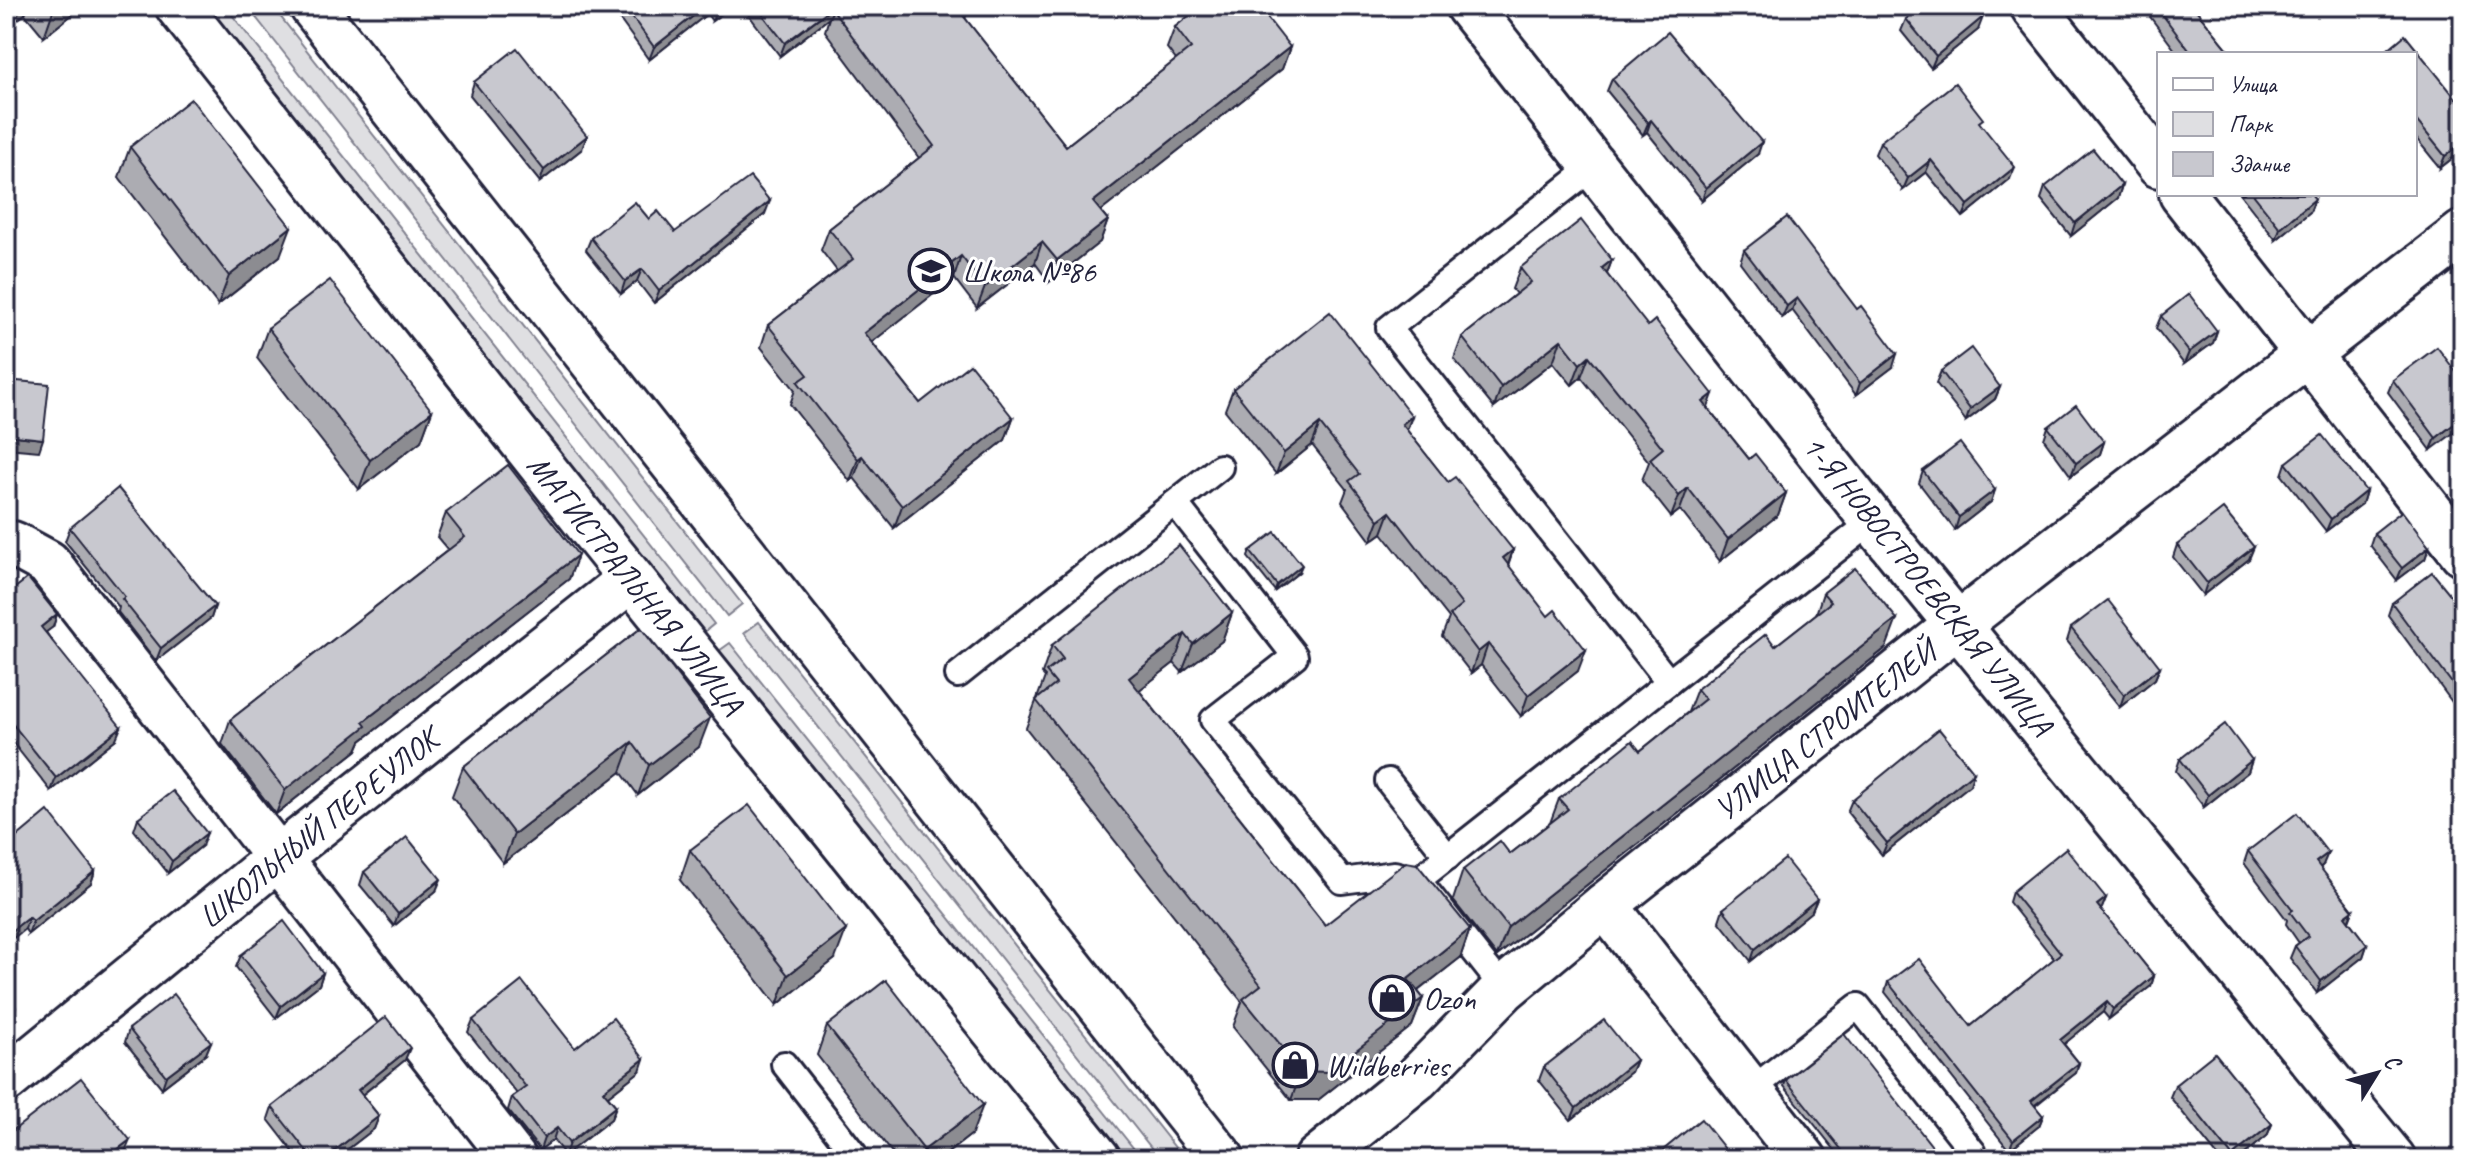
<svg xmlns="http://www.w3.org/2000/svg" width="2469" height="1165" viewBox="0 0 2469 1165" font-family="Caveat,sans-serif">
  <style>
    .green { fill: #dfdfe2; stroke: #80808e; stroke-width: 2 }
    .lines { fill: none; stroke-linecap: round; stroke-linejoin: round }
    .service-casing { stroke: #22223b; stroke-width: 30 }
    .minor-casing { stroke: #22223b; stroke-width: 50 }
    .service { stroke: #fff; stroke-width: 24 }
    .minor { stroke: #fff; stroke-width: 44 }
    .wall { fill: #acacb2; stroke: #22223b; stroke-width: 2 }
    .shaded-wall { fill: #8c8c91; stroke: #22223b; stroke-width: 2 }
    .building { fill: #c8c8cf; stroke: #22223b; stroke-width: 2 }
    .labels { text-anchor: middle; stroke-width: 6; stroke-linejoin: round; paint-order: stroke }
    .poi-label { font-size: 32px; fill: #22223b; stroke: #fff; text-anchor: start }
    .street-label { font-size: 32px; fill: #22223b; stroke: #fff }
  </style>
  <rect width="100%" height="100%" fill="#fff"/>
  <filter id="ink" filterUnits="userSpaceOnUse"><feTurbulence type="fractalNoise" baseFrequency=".0125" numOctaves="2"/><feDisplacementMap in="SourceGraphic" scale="16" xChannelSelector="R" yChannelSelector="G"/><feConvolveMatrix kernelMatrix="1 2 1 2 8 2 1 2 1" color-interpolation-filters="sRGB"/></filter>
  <g filter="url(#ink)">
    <!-- green -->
    <g class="green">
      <polygon points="205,6 225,6 714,624 703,633"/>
      <polygon points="247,6 272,6 742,604 727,616"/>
      <polygon points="759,622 1184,1159 1160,1159 744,633"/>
      <polygon points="730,643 1142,1159 1122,1159 719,651"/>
    </g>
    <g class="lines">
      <!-- service casing -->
      <g class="service-casing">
        <g id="service">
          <polyline points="1594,166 1389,328 1669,682"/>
          <polyline points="1175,503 1295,656 1213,720 1342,881 1394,874 1418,880"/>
          <polyline points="958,675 1220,467"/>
          <polyline points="1388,781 1448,857"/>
          <polyline points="1504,989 1418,880 1873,521"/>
          <polyline points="784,1064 858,1159"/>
          <polyline points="1750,1091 1858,1006 1974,1153"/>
        </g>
      </g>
      <!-- minor casing -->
      <g class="minor-casing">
        <g id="minor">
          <polyline points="178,6 597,536 1098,1159"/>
          <polyline points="312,6 1222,1159"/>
          <polyline points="1468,6 1873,521 2393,1159"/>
          <polyline points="2033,6 2159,165"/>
          <polyline points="2182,194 2463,553"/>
          <polyline points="6,544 13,544 48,563 514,1159"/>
          <polyline points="1605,905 1804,1159"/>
          <polyline points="6,1080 279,857 631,579"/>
          <polyline points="1317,1159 1417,1078 1504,989 1605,905 1960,623 2463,233"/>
        </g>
      </g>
      <!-- service -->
      <use href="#service" class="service"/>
      <!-- minor -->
      <use href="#minor" class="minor"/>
    </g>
    <!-- wall -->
    <g class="wall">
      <polygon points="6,6 83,6 44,37 25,14"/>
      <polygon points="610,6 732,6 712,21 707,14 649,60"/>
      <polygon points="742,6 835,6 834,9 837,6 969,6 965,18 1066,146 1176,60 1167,48 1175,27 1290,47 1282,69 1101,211 1108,220 1100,242 1049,282 1035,263 977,308 954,278 872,342 920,403 1013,418 1005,440 894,528 854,478 850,481 790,404 795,390 761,347 768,325 837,271 821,250 829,229 919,158 825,31 829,18 780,56"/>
      <polygon points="2142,6 2196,6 2194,8 2232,54 2178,54"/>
      <polygon points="1906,19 1978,30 1931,68 1901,31"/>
      <polygon points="2415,54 2463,107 2463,150 2440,168 2415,137"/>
      <polygon points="1612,79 1758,154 1702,200 1647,132 1643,135 1607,91"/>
      <polygon points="474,82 582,149 540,182 470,95"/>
      <polygon points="1981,125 2010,179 1963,217 1926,172 1903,190 1875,154 1880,142"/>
      <polygon points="130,147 280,256 218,305 119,177"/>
      <polygon points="2122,185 2118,198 2071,236 2041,199 2045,187"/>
      <polygon points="2240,194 2311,194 2315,199 2310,212 2276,240"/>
      <polygon points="765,214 654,303 637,281 621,294 586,250 591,238 649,219 675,232"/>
      <polygon points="1744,250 1893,367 1856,395 1792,310 1782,318 1740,262"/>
      <polygon points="1612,260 1607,274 1708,408 1749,459 1786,493 1778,515 1720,561 1680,510 1671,517 1642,480 1649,462 1581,377 1572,385 1553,362 1494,408 1454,359 1462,337 1516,294 1512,289 1520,268"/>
      <polygon points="2161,316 2217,331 2213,343 2184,364 2156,328"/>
      <polygon points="268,328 432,411 421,441 359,489 257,358"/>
      <polygon points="1941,371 2000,387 1995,399 1966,421 1936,383"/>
      <polygon points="2393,380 2463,381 2431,450 2388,392"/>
      <polygon points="1233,389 1412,416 1407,430 1448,482 1513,550 1508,565 1578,671 1521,716 1481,665 1471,673 1442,636 1449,618 1382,533 1371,541 1342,502 1347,489 1312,445 1276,474 1225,410"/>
      <polygon points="2048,427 2104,442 2100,454 2071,476 2044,439"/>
      <polygon points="2286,463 2366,491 2362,504 2326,531 2282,475"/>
      <polygon points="1923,471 1995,490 1991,502 1955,530 1919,483"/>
      <polygon points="446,513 578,555 569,579 361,741 357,750 276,814 222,744 230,720 448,550 437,537"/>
      <polygon points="70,528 215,606 211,618 156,661 118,612 119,607 65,541"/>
      <polygon points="2374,533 2429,547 2425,559 2397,580 2370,545"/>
      <polygon points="2177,545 2249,559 2203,595 2173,557"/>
      <polygon points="1250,551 1299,572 1275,591 1248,557"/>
      <polygon points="1823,593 1886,648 1497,956 1453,900 1463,870 1510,854 1550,823 1559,799 1640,751 1688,712 1697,689 1775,646 1816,614"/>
      <polygon points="6,595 57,614 53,627 46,632 116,739 51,791 6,734"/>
      <polygon points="2392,603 2463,610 2463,717 2388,615"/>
      <polygon points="1232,613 1222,641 1182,672 1174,663 1139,690 1325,925 1470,929 1460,958 1418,991 1423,998 1412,1026 1318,1100 1291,1100 1233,1027 1242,1002 1026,728 1045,677 1042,674 1052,645"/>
      <polygon points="641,628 699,747 638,795 621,772 503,863 452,796 463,767"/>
      <polygon points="2071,628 2160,667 2155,679 2120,707 2067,641"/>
      <polygon points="2180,759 2252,760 2248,772 2204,807 2176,771"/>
      <polygon points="1974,772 1970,785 1882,855 1847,812 1852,800"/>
      <polygon points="138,818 202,846 168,873 134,830"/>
      <polygon points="6,846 95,871 91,883 28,934 25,929"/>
      <polygon points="690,850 835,959 777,1005 680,880"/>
      <polygon points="2248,851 2323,865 2320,868 2353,910 2349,921 2367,945 2363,957 2317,993 2290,958 2295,946 2299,943 2286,924 2287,920 2244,863"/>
      <polygon points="364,872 436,891 394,926 360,885"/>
      <polygon points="2012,892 2106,898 2102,908 2100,910 2154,976 2151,986 2109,1019 2103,1012 2064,1044 2079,1063 2076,1073 2035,1106 2043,1116 2039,1126 2009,1150 1885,992 1888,982 1971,1026 2054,959 2009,902"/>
      <polygon points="1817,899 1812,911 1751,961 1719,921 1723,909"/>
      <polygon points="241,955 323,973 319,985 276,1018 236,967"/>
      <polygon points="473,1020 640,1071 608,1096 616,1106 611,1119 565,1155 553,1140 540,1150 508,1110 512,1097 517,1094 468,1032"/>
      <polygon points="827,1026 972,1134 940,1159 897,1159 817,1055"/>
      <polygon points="129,1029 206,1054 162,1088 125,1042"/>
      <polygon points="405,1060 362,1095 379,1116 374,1129 335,1159 299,1159 268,1119 272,1107"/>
      <polygon points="1636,1060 1631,1072 1571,1120 1539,1080 1544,1067"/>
      <polygon points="1786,1080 1942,1159 1842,1159 1784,1086"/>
      <polygon points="2175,1085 2272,1124 2267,1136 2239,1159 2220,1159 2170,1097"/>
      <polygon points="1662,1151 1733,1159 1659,1159"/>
    </g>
    <!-- shaded-wall -->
    <g class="shaded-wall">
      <polygon points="9,6 28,6 25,14 6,29 6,8"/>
      <polygon points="56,6 83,6 44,37 54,8"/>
      <polygon points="706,6 710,6 707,14 649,60 654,47"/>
      <polygon points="721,6 732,6 712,21 717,9"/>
      <polygon points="835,6 829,18 780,56 785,43"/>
      <polygon points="961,6 969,6 965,19 958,9"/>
      <polygon points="1983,17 1978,30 1931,68 1936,56"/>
      <polygon points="1290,47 1282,69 1086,223 1093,202"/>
      <polygon points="1651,120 1647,132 1643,135 1648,123"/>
      <polygon points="587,136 582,149 540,182 544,170"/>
      <polygon points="1762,142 1758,154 1702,200 1706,188"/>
      <polygon points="2463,142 2463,150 2440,168 2445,156"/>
      <polygon points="1931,160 1926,172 1903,190 1908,178"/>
      <polygon points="2015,167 2010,179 1963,217 1968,205"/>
      <polygon points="2122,185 2118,198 2071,236 2075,223"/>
      <polygon points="2315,199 2310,212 2276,240 2280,228"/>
      <polygon points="770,201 765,214 654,303 659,291"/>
      <polygon points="1108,220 1100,242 1049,282 1057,260"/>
      <polygon points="291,227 280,256 218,305 229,276"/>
      <polygon points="1042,242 1035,263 977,308 985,287"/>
      <polygon points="961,256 954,278 857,354 864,333"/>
      <polygon points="1612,260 1604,281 1602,268"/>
      <polygon points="642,269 637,281 621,294 625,281"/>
      <polygon points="1797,298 1792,310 1782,318 1787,306"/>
      <polygon points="2217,331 2213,343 2184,364 2189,352"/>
      <polygon points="1561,340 1553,362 1494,408 1501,387"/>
      <polygon points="1897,354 1893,367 1856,395 1860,383"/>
      <polygon points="1589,356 1581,377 1572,385 1580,364"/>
      <polygon points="2000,387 1995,399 1966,421 1970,409"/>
      <polygon points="1713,394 1705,416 1703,402"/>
      <polygon points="432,411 421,441 359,489 370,460"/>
      <polygon points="1412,416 1404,437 1402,424"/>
      <polygon points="2463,417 2463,426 2431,450 2436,438"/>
      <polygon points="1013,418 1005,440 894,528 902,506"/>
      <polygon points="1320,424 1312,445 1276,474 1284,453"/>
      <polygon points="6,435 43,439 39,451 6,448"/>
      <polygon points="2104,442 2100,454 2071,476 2076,463"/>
      <polygon points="862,456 854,478 850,481 858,459"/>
      <polygon points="1688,488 1680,510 1671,517 1679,496"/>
      <polygon points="1995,490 1991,502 1955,530 1959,517"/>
      <polygon points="2366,491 2362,504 2326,531 2331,519"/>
      <polygon points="1786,493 1778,515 1720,561 1728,539"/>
      <polygon points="1390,512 1382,533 1371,541 1379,520"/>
      <polygon points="2254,547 2249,559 2203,595 2207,583"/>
      <polygon points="2429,547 2425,559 2397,580 2402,568"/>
      <polygon points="1513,550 1506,571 1503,558"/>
      <polygon points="578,555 569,579 361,741 357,750 276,814 285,790 363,722"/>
      <polygon points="1302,565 1299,572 1275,591 1277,585"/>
      <polygon points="215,606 211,618 156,661 161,648"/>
      <polygon points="1232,613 1222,641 1182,672 1193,644"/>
      <polygon points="57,614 53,627 37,639 41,627"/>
      <polygon points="1897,619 1886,648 1497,956 1508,927"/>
      <polygon points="1185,634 1174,663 1119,706 1129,678"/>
      <polygon points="1488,644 1481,665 1471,673 1478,652"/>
      <polygon points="1586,650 1578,671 1521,716 1528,695"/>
      <polygon points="2160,667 2155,679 2120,707 2124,695"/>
      <polygon points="710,718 699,747 638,795 649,765"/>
      <polygon points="121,727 116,739 51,791 56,778"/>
      <polygon points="632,742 621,772 503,863 514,834"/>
      <polygon points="2252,760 2248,772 2204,807 2208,795"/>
      <polygon points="1974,772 1970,785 1882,855 1887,843"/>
      <polygon points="207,833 202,846 168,873 172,861"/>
      <polygon points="2328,853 2323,865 2311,875 2316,862"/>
      <polygon points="95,871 91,883 28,934 33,921"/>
      <polygon points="441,879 436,891 394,926 398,914"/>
      <polygon points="2106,898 2102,908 2093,915 2097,905"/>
      <polygon points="1817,899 1812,911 1751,961 1755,949"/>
      <polygon points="2353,910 2348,922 2345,916"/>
      <polygon points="29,917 25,929 6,944 6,935"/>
      <polygon points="1470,929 1460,958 1397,1007 1408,979"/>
      <polygon points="846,930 835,959 777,1005 788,975"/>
      <polygon points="2367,945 2363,957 2317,993 2321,981"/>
      <polygon points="323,973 319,985 276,1018 281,1006"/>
      <polygon points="2154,976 2151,986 2109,1019 2113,1009"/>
      <polygon points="1423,998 1412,1026 1318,1100 1291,1100 1302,1071"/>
      <polygon points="2107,1002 2103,1012 2057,1050 2060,1040"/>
      <polygon points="15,1009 11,1022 6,1025 6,1017"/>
      <polygon points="211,1042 206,1054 162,1088 166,1076"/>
      <polygon points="410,1048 405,1060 353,1102 358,1090"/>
      <polygon points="644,1059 640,1071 599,1103 603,1091"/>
      <polygon points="1636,1060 1631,1072 1571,1120 1576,1108"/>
      <polygon points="2079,1063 2076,1073 2027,1111 2031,1101"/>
      <polygon points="983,1105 972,1134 940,1159 920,1159 924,1150"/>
      <polygon points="616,1106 611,1119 565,1155 569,1143"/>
      <polygon points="379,1116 374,1129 335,1159 324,1159"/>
      <polygon points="2043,1116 2039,1126 2009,1150 2013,1140"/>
      <polygon points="2272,1124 2267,1136 2239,1159 2231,1159 2232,1156"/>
      <polygon points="557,1128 553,1140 540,1150 544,1138"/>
      <polygon points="130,1140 125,1152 116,1159 105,1159"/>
    </g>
    <!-- building -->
    <g class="building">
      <polygon points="624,6 706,6 654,47"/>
      <polygon points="756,6 834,6 785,43"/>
      <polygon points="837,6 961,6 958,9 1066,146 1191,48 1175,27 1201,6 1258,6 1290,47 1093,202 1108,220 1057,260 1042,242 985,287 961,256 864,333 920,403 970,364 1013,418 902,506 862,456 858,459 798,382 808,375 768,325 853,259 829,229 934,146 833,10"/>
      <polygon points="1922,6 1973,6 1983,17 1936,56 1906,19"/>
      <polygon points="2156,6 2193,6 2232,54 2192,54"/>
      <polygon points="1668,32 1762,142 1706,188 1651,120 1648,123 1612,79"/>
      <polygon points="2405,35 2463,107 2463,142 2445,156 2415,119 2415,54 2382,54"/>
      <polygon points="517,48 587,136 544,170 474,82"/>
      <polygon points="1955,83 1983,119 1979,122 2015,167 1968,205 1931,160 1908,178 1880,142"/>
      <polygon points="191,99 291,227 229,276 130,147"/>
      <polygon points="2093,149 2122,185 2075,223 2045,187"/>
      <polygon points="750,177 770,201 659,291 642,269 625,281 591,238 635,202 649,219 658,211 675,232"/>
      <polygon points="2253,194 2311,194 2315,199 2280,228"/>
      <polygon points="1787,217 1857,309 1861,306 1897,354 1860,383 1797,298 1787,306 1744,250"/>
      <polygon points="1581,220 1612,260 1602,268 1648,326 1655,320 1713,394 1703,402 1749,459 1755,454 1786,493 1728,539 1688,488 1679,496 1650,459 1663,448 1589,356 1580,364 1561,340 1501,387 1462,337 1531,282 1520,268"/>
      <polygon points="330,280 432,411 370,460 268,328"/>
      <polygon points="2189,294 2217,331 2189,352 2161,316"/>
      <polygon points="1330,312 1412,416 1402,424 1448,482 1455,477 1513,550 1503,558 1548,616 1555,610 1586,650 1528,695 1488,644 1478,652 1450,615 1462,605 1390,512 1379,520 1349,481 1359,474 1320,424 1284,453 1233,389"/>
      <polygon points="2437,347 2463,381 2463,417 2436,438 2393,380"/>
      <polygon points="1971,348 2000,387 1970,409 1941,371"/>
      <polygon points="6,380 49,384 43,439 6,435"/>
      <polygon points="2076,405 2104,442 2076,463 2048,427"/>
      <polygon points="2322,435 2366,491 2331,519 2286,463"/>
      <polygon points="1960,443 1995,490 1959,517 1923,471"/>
      <polygon points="508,465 578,555 363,722 366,726 285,790 230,720 465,537 446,513"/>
      <polygon points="118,488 215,606 161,648 122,599 125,597 70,528"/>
      <polygon points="2223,509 2254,547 2207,583 2177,545"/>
      <polygon points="2402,511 2429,547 2402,568 2374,533"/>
      <polygon points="1275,532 1302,565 1277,585 1250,551"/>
      <polygon points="1179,545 1232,613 1193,644 1185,634 1129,678 1325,925 1406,862 1417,864 1470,929 1408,979 1423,998 1328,1072 1302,1071 1243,999 1261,985 1036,700 1056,684 1046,672 1063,659 1052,645"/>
      <polygon points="1855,568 1897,619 1508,927 1463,870 1500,841 1510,854 1568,809 1559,799 1632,741 1640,751 1705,699 1697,689 1766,634 1775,646 1831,602 1823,593"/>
      <polygon points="2432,572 2463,610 2463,698 2392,603"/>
      <polygon points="28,578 57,614 41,627 121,727 56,778 6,716 6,595"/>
      <polygon points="2108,600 2160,667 2124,695 2071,628"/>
      <polygon points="641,628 710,718 649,765 632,742 514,834 463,767"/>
      <polygon points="2225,724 2252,760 2208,795 2180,759"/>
      <polygon points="1939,729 1974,772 1887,843 1852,800"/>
      <polygon points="173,791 207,833 172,861 138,818"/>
      <polygon points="749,805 846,930 788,975 690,850"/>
      <polygon points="48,811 95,871 33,921 29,917 6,935 6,846"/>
      <polygon points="2297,813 2328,853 2316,862 2353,910 2345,916 2367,945 2321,981 2295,946 2308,936 2290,912 2293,910 2248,851"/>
      <polygon points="407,837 441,879 398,914 364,872"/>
      <polygon points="2066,848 2106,898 2097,905 2154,976 2113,1009 2107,1002 2060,1040 2079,1063 2031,1101 2043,1116 2013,1140 1888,982 1919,959 1971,1026 2061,953 2012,892"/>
      <polygon points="1785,859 1817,899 1755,949 1723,909"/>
      <polygon points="284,921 323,973 281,1006 241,955"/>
      <polygon points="886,980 983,1105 924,1150 827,1026"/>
      <polygon points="522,981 575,1048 613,1018 644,1059 603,1091 616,1106 569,1143 557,1128 544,1138 512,1097 526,1087 473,1020"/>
      <polygon points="174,994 211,1042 166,1076 129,1029"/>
      <polygon points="6,998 15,1009 6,1017"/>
      <polygon points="386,1017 410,1048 358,1090 379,1116 324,1159 313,1159 272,1107"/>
      <polygon points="1604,1020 1636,1060 1576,1108 1544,1067"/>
      <polygon points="1844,1034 1942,1159 1849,1159 1786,1080"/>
      <polygon points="2215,1053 2272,1124 2232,1156 2175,1085"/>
      <polygon points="81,1078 130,1140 105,1159 6,1159 6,1136"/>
      <polygon points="1701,1119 1733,1159 1668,1159 1662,1151"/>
    </g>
  </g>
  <!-- icons -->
  <defs>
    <g id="school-ring" transform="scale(2.3)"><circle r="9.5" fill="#fff" stroke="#22223b" stroke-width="1.5"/><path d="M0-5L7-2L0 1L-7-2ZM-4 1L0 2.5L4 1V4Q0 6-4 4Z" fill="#22223b"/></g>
    <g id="shop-ring" transform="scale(2.3)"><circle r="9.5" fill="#fff" stroke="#22223b" stroke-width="1.5"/><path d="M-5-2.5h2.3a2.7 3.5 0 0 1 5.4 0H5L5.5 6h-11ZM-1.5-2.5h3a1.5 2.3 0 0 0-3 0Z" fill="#22223b"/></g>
  </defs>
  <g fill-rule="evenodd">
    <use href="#school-ring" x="931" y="271"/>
    <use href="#shop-ring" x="1392" y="998"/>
    <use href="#shop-ring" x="1295" y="1065"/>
  </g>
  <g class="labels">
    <!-- poi labels -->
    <g class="poi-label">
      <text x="962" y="282">Школа №86</text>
      <text x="1423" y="1009">Ozon</text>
      <text x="1326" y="1076">Wildberries</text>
    </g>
    <!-- street labels -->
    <g class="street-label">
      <text transform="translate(636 584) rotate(51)" y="11">МАГИСТРАЛЬНАЯ УЛИЦА</text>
      <text transform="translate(1928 585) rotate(51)" y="11">1-Я НОВОСТРОЕВСКАЯ УЛИЦА</text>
      <text transform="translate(1825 730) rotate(-38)" y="11">УЛИЦА СТРОИТЕЛЕЙ</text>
      <text transform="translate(318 828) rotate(-39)" y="11">ШКОЛЬНЫЙ ПЕРЕУЛОК</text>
    </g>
  </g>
  <!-- margin -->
  <rect width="2469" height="1165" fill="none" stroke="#fff" stroke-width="32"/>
  <rect x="16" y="16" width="2437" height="1133" fill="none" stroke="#22223b" stroke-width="3" filter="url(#ink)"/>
  <!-- legend -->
  <rect x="2157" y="52" width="260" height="144" fill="#ffffff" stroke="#a7a7b1" stroke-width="2"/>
  <rect x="2173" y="78" width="40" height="12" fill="#ffffff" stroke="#a7a7b1" stroke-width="2"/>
  <text x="2229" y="92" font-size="24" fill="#22223b">Улица</text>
  <rect x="2173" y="112" width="40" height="24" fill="#dfdfe2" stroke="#a7a7b1" stroke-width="2"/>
  <text x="2229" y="132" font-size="24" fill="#22223b">Парк</text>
  <rect x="2173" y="152" width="40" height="24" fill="#c8c8cf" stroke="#a7a7b1" stroke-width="2"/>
  <text x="2229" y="172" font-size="24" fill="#22223b">Здание</text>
  <!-- north arrow -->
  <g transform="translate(2377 1073) rotate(53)" stroke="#ffffff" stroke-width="6" paint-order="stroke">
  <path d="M0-6L14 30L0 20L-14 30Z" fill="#22223b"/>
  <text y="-12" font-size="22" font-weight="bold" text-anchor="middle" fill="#22223b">С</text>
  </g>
</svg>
